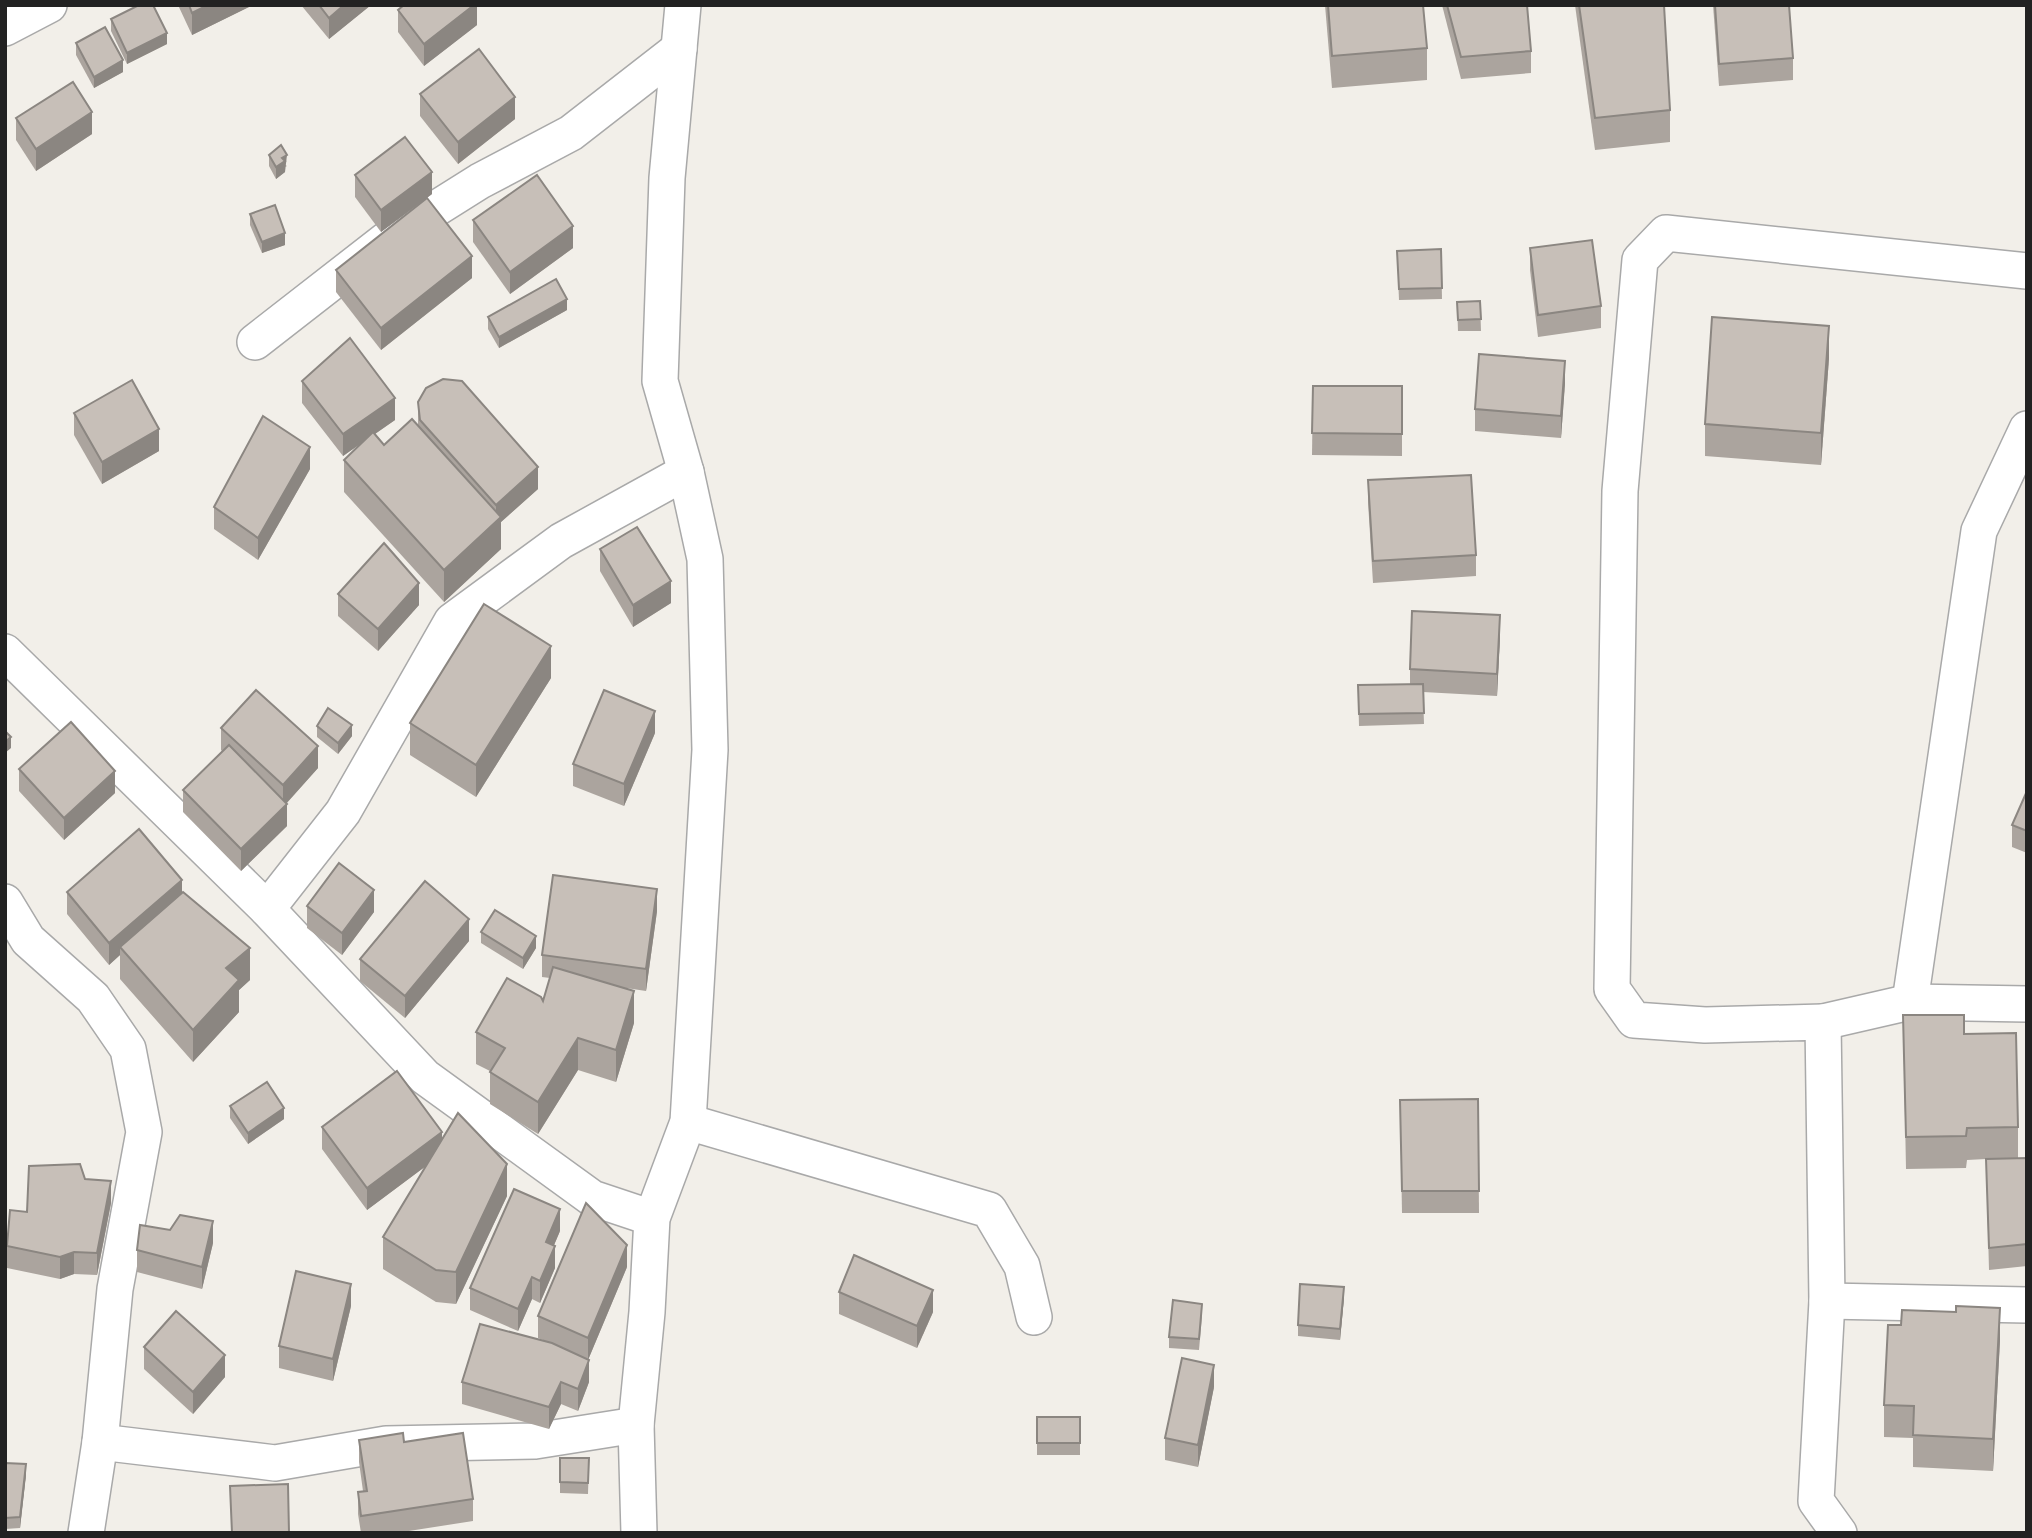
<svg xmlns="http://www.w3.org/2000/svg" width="2032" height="1538" viewBox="0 0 2032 1538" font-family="Arial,sans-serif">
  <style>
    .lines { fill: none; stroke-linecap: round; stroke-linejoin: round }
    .minor-casing { stroke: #a9a9a9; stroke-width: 38 }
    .minor { stroke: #fff; stroke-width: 35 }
    .wall { fill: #aba49e }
    .shaded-wall { fill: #8b8681 }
    .building { fill: #c7bfb8; stroke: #8b8681; stroke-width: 2 }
  </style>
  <rect width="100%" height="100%" fill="#f2efe9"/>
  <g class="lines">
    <!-- minor casing -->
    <g class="minor-casing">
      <g id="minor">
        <polyline points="5,28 49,5"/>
        <polyline points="255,342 386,240 480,181 571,133 679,49"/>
        <polyline points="5,652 267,909"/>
        <polyline points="5,902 28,940 93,998 128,1049 144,1132 115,1289 100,1442"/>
        <polyline points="1910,1002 1979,531 2027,429"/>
        <polyline points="1823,1022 1910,1002 2027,1004"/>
        <polyline points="688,1122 989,1210 1022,1266 1034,1317"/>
        <polyline points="652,1218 592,1198 425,1077 267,909 343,812 452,621 561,541 686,472"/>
        <polyline points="1827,1301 2027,1305"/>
        <polyline points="86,1533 100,1442 275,1463 386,1444 535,1441 636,1425"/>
        <polyline points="639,1533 636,1425 647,1312 652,1218 688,1122 710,750 705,559 686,472 660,381 667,178 683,5"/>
        <polyline points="1839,1533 1816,1501 1827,1301 1823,1022 1705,1025 1634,1020 1612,989 1620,491 1640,260 1666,233 2027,271"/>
      </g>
    </g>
    <!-- minor -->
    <use href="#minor" class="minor"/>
  </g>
  <!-- wall -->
  <g class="wall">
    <polygon points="178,5 253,5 192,35"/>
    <polygon points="301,5 371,5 329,39"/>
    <polygon points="477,5 477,25 424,66 398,32 398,10"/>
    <polygon points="1325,5 1423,5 1427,48 1427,80 1332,88"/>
    <polygon points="1442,5 1527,5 1531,51 1531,73 1461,79"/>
    <polygon points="1575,5 1664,5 1670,110 1670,142 1595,150"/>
    <polygon points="1713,5 1789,5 1793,58 1793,80 1719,86"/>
    <polygon points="111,19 167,44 127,64 111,31"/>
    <polygon points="76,43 123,72 94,88 76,55"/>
    <polygon points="420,94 515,119 458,164 420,116"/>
    <polygon points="16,118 92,134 36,171 16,140"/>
    <polygon points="269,155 287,166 285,167 285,172 276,179 269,166"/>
    <polygon points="355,175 432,194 381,232 355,197"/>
    <polygon points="250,214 285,245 262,253 250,225"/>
    <polygon points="473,220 573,248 510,294 473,242"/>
    <polygon points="1530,248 1601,306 1601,328 1538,337 1530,270"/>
    <polygon points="1441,249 1442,299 1399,300 1397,251"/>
    <polygon points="336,270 472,278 381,350 336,292"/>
    <polygon points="1480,301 1481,331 1458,331 1457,302"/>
    <polygon points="567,310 499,348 488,329 488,317"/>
    <polygon points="1829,358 1821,465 1705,456 1705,424"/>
    <polygon points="302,381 395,420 375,434 384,445 418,425 418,402 538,489 501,522 501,549 444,602 344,492 344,460 361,443 343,456 302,403"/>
    <polygon points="1565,383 1561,438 1475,431 1475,409"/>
    <polygon points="1313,386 1402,386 1402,456 1312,455"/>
    <polygon points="74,413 159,451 102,484 74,435"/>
    <polygon points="310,469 258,560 214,529 214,507"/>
    <polygon points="1368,480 1476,555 1476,576 1373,583 1368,502"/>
    <polygon points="600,549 671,603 633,627 600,571"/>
    <polygon points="338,594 419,605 378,651 338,616"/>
    <polygon points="1500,637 1497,696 1423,692 1424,724 1359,726 1358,685 1410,684 1410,669"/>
    <polygon points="551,678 476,797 410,755 410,723"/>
    <polygon points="317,726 352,736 338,754 317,737"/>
    <polygon points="221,728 318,768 286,804 287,826 241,871 183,812 183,790 222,751 221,750"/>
    <polygon points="655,733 624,806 573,786 573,764"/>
    <polygon points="19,769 115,793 64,840 19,791"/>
    <polygon points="2027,791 2027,853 2012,847 2012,825"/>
    <polygon points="67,892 182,893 250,980 239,990 239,1012 193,1062 120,979 120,955 109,965 67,914"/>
    <polygon points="307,906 374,912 342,955 307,928"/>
    <polygon points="657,911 646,991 626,988 634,1023 616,1082 578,1070 538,1134 490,1104 490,1071 476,1064 476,1032 543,1001 550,978 542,977 542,955"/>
    <polygon points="481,932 536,948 523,969 481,943"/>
    <polygon points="469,941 405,1018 360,981 360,959"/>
    <polygon points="1903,1015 1964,1034 2018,1127 2018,1158 2027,1158 2027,1266 1989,1270 1986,1159 1967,1160 1966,1168 1906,1169"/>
    <polygon points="1478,1099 1479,1213 1402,1213 1400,1100"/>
    <polygon points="230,1106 284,1119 248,1144 230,1118"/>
    <polygon points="322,1127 442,1140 507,1196 456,1304 436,1302 383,1269 383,1237 426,1166 367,1210 322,1149"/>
    <polygon points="85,1179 111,1203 97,1275 74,1274 60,1279 7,1268 7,1246 27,1212"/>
    <polygon points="560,1231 554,1245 555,1268 540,1303 532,1299 518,1331 470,1310 470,1288"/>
    <polygon points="213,1243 202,1289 137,1272 137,1250"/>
    <polygon points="627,1267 588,1360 589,1382 578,1411 561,1404 549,1429 462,1404 462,1382 548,1342 538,1338 538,1316"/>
    <polygon points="839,1292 933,1312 917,1348 839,1314"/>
    <polygon points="1344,1298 1340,1340 1298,1336 1298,1325"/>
    <polygon points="351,1306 333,1381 279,1368 279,1346"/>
    <polygon points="1202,1316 1199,1350 1169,1348 1169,1337"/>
    <polygon points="2000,1340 1993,1471 1913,1467 1913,1438 1884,1437 1884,1405"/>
    <polygon points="144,1347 225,1377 193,1414 144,1369"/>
    <polygon points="1214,1387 1198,1467 1165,1460 1165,1438"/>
    <rect x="1037" y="1417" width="43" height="38"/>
    <polygon points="359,1440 404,1442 473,1499 473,1521 396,1533 361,1533 358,1514 358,1492 363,1491 359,1462"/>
    <polygon points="560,1458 589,1458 588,1494 560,1493"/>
    <polygon points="5,1463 26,1475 20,1528 5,1529"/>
  </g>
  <!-- shaded-wall -->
  <g class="shaded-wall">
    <polygon points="208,5 253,5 192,35 192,13"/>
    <polygon points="344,5 371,5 329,39 329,18"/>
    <polygon points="474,5 477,5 477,25 424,66 424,44"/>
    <polygon points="167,33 167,44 127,64 127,53"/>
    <polygon points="123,60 123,72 94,88 94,77"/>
    <polygon points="515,97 515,119 458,164 458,142"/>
    <polygon points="92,112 92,134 36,171 36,149"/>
    <polygon points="287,155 285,172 276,179 276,167 282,158"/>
    <polygon points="432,172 432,194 381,232 381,210"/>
    <polygon points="573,226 573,248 510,294 510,272"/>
    <polygon points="285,233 285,245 262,253 262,242"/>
    <polygon points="472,256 472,278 381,350 381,328"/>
    <polygon points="567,299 567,310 499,348 499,337"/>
    <polygon points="1829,326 1829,358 1821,465 1821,433"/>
    <polygon points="1565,361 1565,383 1561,438 1561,416"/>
    <polygon points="395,398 395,420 343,456 343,434"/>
    <polygon points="159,429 159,451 102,484 102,462"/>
    <polygon points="310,447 310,469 258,560 258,538"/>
    <polygon points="538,467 538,489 501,522 501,549 444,602 444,570 496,522 496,505"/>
    <polygon points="671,581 671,603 633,627 633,605"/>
    <polygon points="419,583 419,605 378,651 378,629"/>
    <polygon points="1500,615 1500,637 1497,696 1497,674"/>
    <polygon points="551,646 551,678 476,797 476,765"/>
    <polygon points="655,711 655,733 624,806 624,784"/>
    <polygon points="352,725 352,736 338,754 338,743"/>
    <polygon points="11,737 11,748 5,753 5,742"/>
    <polygon points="318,746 318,768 283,807 283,785"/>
    <polygon points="115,771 115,793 64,840 64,818"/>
    <polygon points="287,804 287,826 241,871 241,849"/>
    <polygon points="182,880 182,902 120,947 120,955 109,965 109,943"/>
    <polygon points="657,889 657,911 646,991 646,969"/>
    <polygon points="374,890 374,912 342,955 342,933"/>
    <polygon points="469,919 469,941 405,1018 405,996"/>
    <polygon points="536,936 536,948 523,969 523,958"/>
    <polygon points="250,948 250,980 239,990 239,1012 193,1062 193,1030 226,968"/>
    <polygon points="634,991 634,1023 616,1082 616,1050"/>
    <polygon points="578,1038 578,1070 538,1134 538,1102"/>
    <polygon points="284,1108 284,1119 248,1144 248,1133"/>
    <polygon points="442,1132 442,1154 367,1210 367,1188"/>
    <polygon points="507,1164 507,1196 456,1304 456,1272"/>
    <polygon points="111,1181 111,1203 97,1275 97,1253"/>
    <polygon points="560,1209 560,1231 546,1264 546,1242"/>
    <polygon points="213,1221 213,1243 202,1289 202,1267"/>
    <polygon points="627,1245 627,1267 588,1360 588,1338"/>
    <polygon points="555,1246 555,1268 540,1303 540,1281"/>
    <polygon points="74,1252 74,1274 60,1279 60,1257"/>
    <polygon points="532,1277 532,1299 518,1331 518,1309"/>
    <polygon points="351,1284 351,1306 333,1381 333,1359"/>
    <polygon points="1344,1287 1344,1298 1340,1340 1340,1329"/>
    <polygon points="933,1290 933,1312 917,1348 917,1326"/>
    <polygon points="2000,1308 2000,1340 1993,1471 1993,1439"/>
    <polygon points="225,1355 225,1377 193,1414 193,1392"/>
    <polygon points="589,1360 589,1382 578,1411 578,1389"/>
    <polygon points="1214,1365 1214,1387 1198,1467 1198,1445"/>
    <polygon points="561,1382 561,1404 549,1429 549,1407"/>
    <polygon points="26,1464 26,1475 20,1528 20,1517"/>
  </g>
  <!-- building -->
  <g class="building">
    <polygon points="139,5 153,5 167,33 127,53 111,19"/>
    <polygon points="189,5 208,5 192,13"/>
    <polygon points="319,5 344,5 329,18"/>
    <polygon points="404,5 474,5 424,44 398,10"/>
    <polygon points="1328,5 1423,5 1427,48 1332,56"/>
    <polygon points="1447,5 1527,5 1531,51 1461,57"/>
    <polygon points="1579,5 1664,5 1670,110 1595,118"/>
    <polygon points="1715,5 1789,5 1793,58 1719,64"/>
    <polygon points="105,27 123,60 94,77 76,43"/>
    <polygon points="479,49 515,97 458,142 420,94"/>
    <polygon points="73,82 92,112 36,149 16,118"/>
    <polygon points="405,137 432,172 381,210 355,175"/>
    <polygon points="281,145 287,155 282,158 285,161 276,167 269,155"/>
    <polygon points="537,175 573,226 510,272 473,220"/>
    <polygon points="427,198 472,256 381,328 336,270"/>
    <polygon points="275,205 285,233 262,242 250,214"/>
    <polygon points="1592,240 1601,306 1538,315 1530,248"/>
    <polygon points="1441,249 1442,288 1399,289 1397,251"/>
    <polygon points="556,279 567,299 499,337 488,317"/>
    <polygon points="1480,301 1481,319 1458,320 1457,302"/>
    <polygon points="1712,317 1829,326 1821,433 1705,424"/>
    <polygon points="350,338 395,398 343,434 302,381"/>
    <polygon points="1479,354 1565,361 1561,416 1475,409"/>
    <polygon points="443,379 462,381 538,467 496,505 420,420 418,402 426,388"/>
    <polygon points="132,380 159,429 102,462 74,413"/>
    <polygon points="1313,386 1402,386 1402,434 1312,433"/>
    <polygon points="263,416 310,447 258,538 214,507"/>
    <polygon points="412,419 501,517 444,570 344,460 373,432 384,445"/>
    <polygon points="1471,475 1476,555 1373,561 1368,480"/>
    <polygon points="637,527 671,581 633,605 600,549"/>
    <polygon points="384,543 419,583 378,629 338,594"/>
    <polygon points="484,604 551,646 476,765 410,723"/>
    <polygon points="1412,611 1500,615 1497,674 1410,669"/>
    <polygon points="1423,684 1424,713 1359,714 1358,685"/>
    <polygon points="256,690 318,746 283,785 221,728"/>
    <polygon points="604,690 655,711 624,784 573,764"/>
    <polygon points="328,708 352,725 338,743 317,726"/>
    <polygon points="71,722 115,771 64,818 19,769"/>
    <polygon points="5,731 11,737 5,742"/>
    <polygon points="229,745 287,804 241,849 183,790"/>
    <polygon points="2027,791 2027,831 2012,825"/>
    <polygon points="139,829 182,880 109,943 67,892"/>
    <polygon points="339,863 374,890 342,933 307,906"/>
    <polygon points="553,875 657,889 646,969 542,955"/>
    <polygon points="425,881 469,919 405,996 360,959"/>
    <polygon points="183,892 250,948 226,968 239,980 193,1030 120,947"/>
    <polygon points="495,910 536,936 523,958 481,932"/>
    <polygon points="553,967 634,991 616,1050 578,1038 538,1102 490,1072 505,1048 476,1032 507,978 541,997 543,1001"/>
    <polygon points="1903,1015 1964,1015 1964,1034 2016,1033 2018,1127 1967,1128 1966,1136 1906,1137"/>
    <polygon points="397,1071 442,1132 367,1188 322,1127"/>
    <polygon points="267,1082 284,1108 248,1133 230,1106"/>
    <polygon points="1478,1099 1479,1191 1402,1191 1400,1100"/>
    <polygon points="458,1113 507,1164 456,1272 436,1270 383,1237"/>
    <polygon points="2027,1158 2027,1244 1989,1248 1986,1159"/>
    <polygon points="80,1164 85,1179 111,1181 97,1253 74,1252 60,1257 7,1246 10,1210 27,1212 29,1166"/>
    <polygon points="514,1189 560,1209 546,1242 555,1246 540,1281 532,1277 518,1309 470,1288"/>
    <polygon points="586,1203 627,1245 588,1338 538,1316"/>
    <polygon points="180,1215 213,1221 202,1267 137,1250 140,1225 170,1230"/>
    <polygon points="854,1255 933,1290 917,1326 839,1292"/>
    <polygon points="296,1271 351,1284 333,1359 279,1346"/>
    <polygon points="1300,1284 1344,1287 1340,1329 1298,1325"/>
    <polygon points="1173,1300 1202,1304 1199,1339 1169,1337"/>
    <polygon points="1956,1306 2000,1308 1993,1439 1913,1435 1914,1406 1884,1405 1888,1325 1901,1325 1902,1310 1956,1312"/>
    <polygon points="176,1311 225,1355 193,1392 144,1347"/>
    <polygon points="480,1324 552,1343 589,1360 578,1389 561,1382 549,1407 462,1382"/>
    <polygon points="1182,1358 1214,1365 1198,1445 1165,1438"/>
    <rect x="1037" y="1417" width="43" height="26"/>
    <polygon points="403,1433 404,1442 463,1433 473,1499 361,1516 358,1492 367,1491 359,1440"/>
    <polygon points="560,1458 589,1458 588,1483 560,1482"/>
    <polygon points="5,1463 26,1464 20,1517 5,1518"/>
    <polygon points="288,1484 289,1533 232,1533 230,1486"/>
  </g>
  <!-- border -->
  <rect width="2032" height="1538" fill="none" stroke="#222222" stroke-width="14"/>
</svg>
